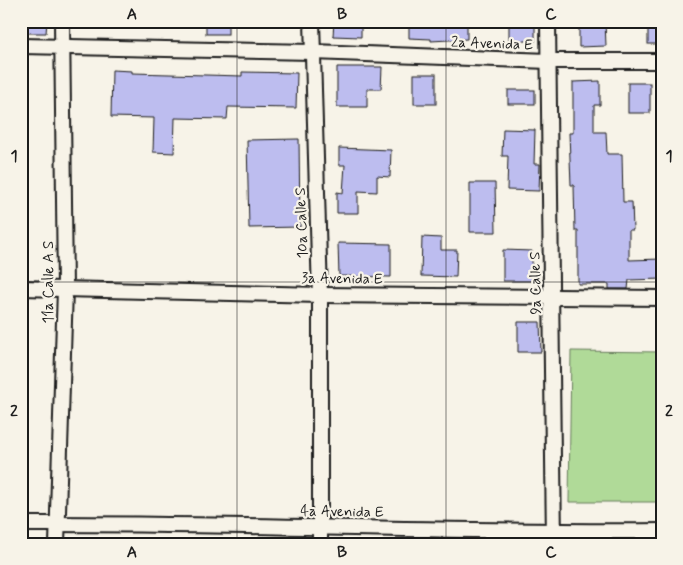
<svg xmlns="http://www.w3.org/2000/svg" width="683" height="565" viewBox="0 0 683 565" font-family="Mynerve,sans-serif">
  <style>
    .green { fill: #b0da98; stroke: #667b5a }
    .building { fill: #bdbdef; stroke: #1c1c1c }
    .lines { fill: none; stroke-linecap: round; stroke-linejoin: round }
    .street-casing { stroke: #1c1c1c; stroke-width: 18 }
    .street { stroke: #f7f3e8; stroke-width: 14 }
    .grid { fill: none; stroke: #1c1c1c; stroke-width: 1; stroke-opacity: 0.55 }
    .labels { text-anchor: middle; stroke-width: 4.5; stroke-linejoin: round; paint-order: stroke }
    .street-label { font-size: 15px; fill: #1c1c1c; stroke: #f7f3e8 }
    .neatline { fill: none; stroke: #1c1c1c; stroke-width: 2 }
    .grid-label { font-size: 16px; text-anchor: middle; font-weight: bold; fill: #1c1c1c }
  </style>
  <rect width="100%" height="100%" fill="#f7f3e8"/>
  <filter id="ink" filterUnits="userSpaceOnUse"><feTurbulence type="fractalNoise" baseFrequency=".02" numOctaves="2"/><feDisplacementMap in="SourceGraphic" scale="10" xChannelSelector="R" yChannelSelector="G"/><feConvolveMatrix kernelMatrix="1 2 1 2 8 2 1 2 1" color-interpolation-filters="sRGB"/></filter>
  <g filter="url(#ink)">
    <!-- green -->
    <polygon class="green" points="571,351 662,352 662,502 569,502"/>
    <!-- building -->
    <g class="building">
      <polygon points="21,21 47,21 46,33 21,33"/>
      <rect x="206" y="21" width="22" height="13"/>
      <polygon points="334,21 361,21 361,37 333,36"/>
      <polygon points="409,21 467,21 467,39 431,41 431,39 409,38"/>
      <rect x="509" y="21" width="26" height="20"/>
      <rect x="648" y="21" width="14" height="23"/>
      <polygon points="605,22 606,46 579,47 579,23"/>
      <polygon points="337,67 382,67 381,89 367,89 367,107 337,107"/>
      <polygon points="112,70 132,71 132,73 242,76 242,72 297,73 296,108 228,107 227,119 175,118 174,153 153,152 154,118 111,117"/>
      <rect x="414" y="74" width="22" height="30"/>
      <polygon points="600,81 600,105 594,105 594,132 606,132 607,154 622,154 623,202 632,202 633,230 629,230 629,260 662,259 662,279 629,280 628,289 609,289 609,284 578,284 578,231 575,231 574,185 571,185 569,133 573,133 573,82"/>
      <rect x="628" y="83" width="22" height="30"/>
      <rect x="508" y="90" width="27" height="14"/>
      <polygon points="503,129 535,130 534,164 540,164 539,191 507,190 508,156 502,156"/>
      <polygon points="299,139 300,227 249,228 247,140"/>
      <polygon points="339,148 391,150 390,177 377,176 377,192 358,191 358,213 337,213 337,192 343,193 345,165 339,165"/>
      <polygon points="470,183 495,183 496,232 470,232"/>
      <polygon points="422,237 441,238 441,250 457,250 456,277 421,276"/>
      <polygon points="338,243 391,244 391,277 339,276"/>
      <polygon points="503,250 532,251 532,281 503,281"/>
      <polygon points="518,322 540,322 541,352 518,352"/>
    </g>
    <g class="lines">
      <!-- street casing -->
      <g class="street-casing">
        <g id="street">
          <polyline points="312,21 320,295 320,544"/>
          <polyline points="548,21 554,544"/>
          <polyline points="21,46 313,52 549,61 662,61"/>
          <polyline points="21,288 320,295 662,298"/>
          <path d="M21 524C235 523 448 533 662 531"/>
          <polyline points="57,544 65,289 62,21"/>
        </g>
      </g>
      <!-- street -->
      <use href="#street" class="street"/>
    </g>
  </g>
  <!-- grid -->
  <path class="grid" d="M237 21V544M446 21V544M21 282H662"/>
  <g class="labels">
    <!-- street labels -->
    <g class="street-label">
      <text transform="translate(492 43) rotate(2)" y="5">2a Avenida E</text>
      <text transform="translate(301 223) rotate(-92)" y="5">10a Calle S</text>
      <text transform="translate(342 278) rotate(1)" y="5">3a Avenida E</text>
      <text transform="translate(48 282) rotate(-90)" y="5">11a Calle A S</text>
      <text transform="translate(535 283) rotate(-91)" y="5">9a Calle S</text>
      <text transform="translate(342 511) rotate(1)" y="5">4a Avenida E</text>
    </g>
  </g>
  <!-- margin -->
  <rect width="683" height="565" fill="none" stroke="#f7f3e8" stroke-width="55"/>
  <rect x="28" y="28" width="628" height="510" class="neatline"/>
  <g class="grid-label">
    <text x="132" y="19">A</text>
    <text x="342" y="19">B</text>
    <text x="551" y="19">C</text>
    <text x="14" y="161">1</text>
    <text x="669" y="161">1</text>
    <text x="14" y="416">2</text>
    <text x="669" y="416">2</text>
    <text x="132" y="557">A</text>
    <text x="342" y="557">B</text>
    <text x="551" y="557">C</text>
  </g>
</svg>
